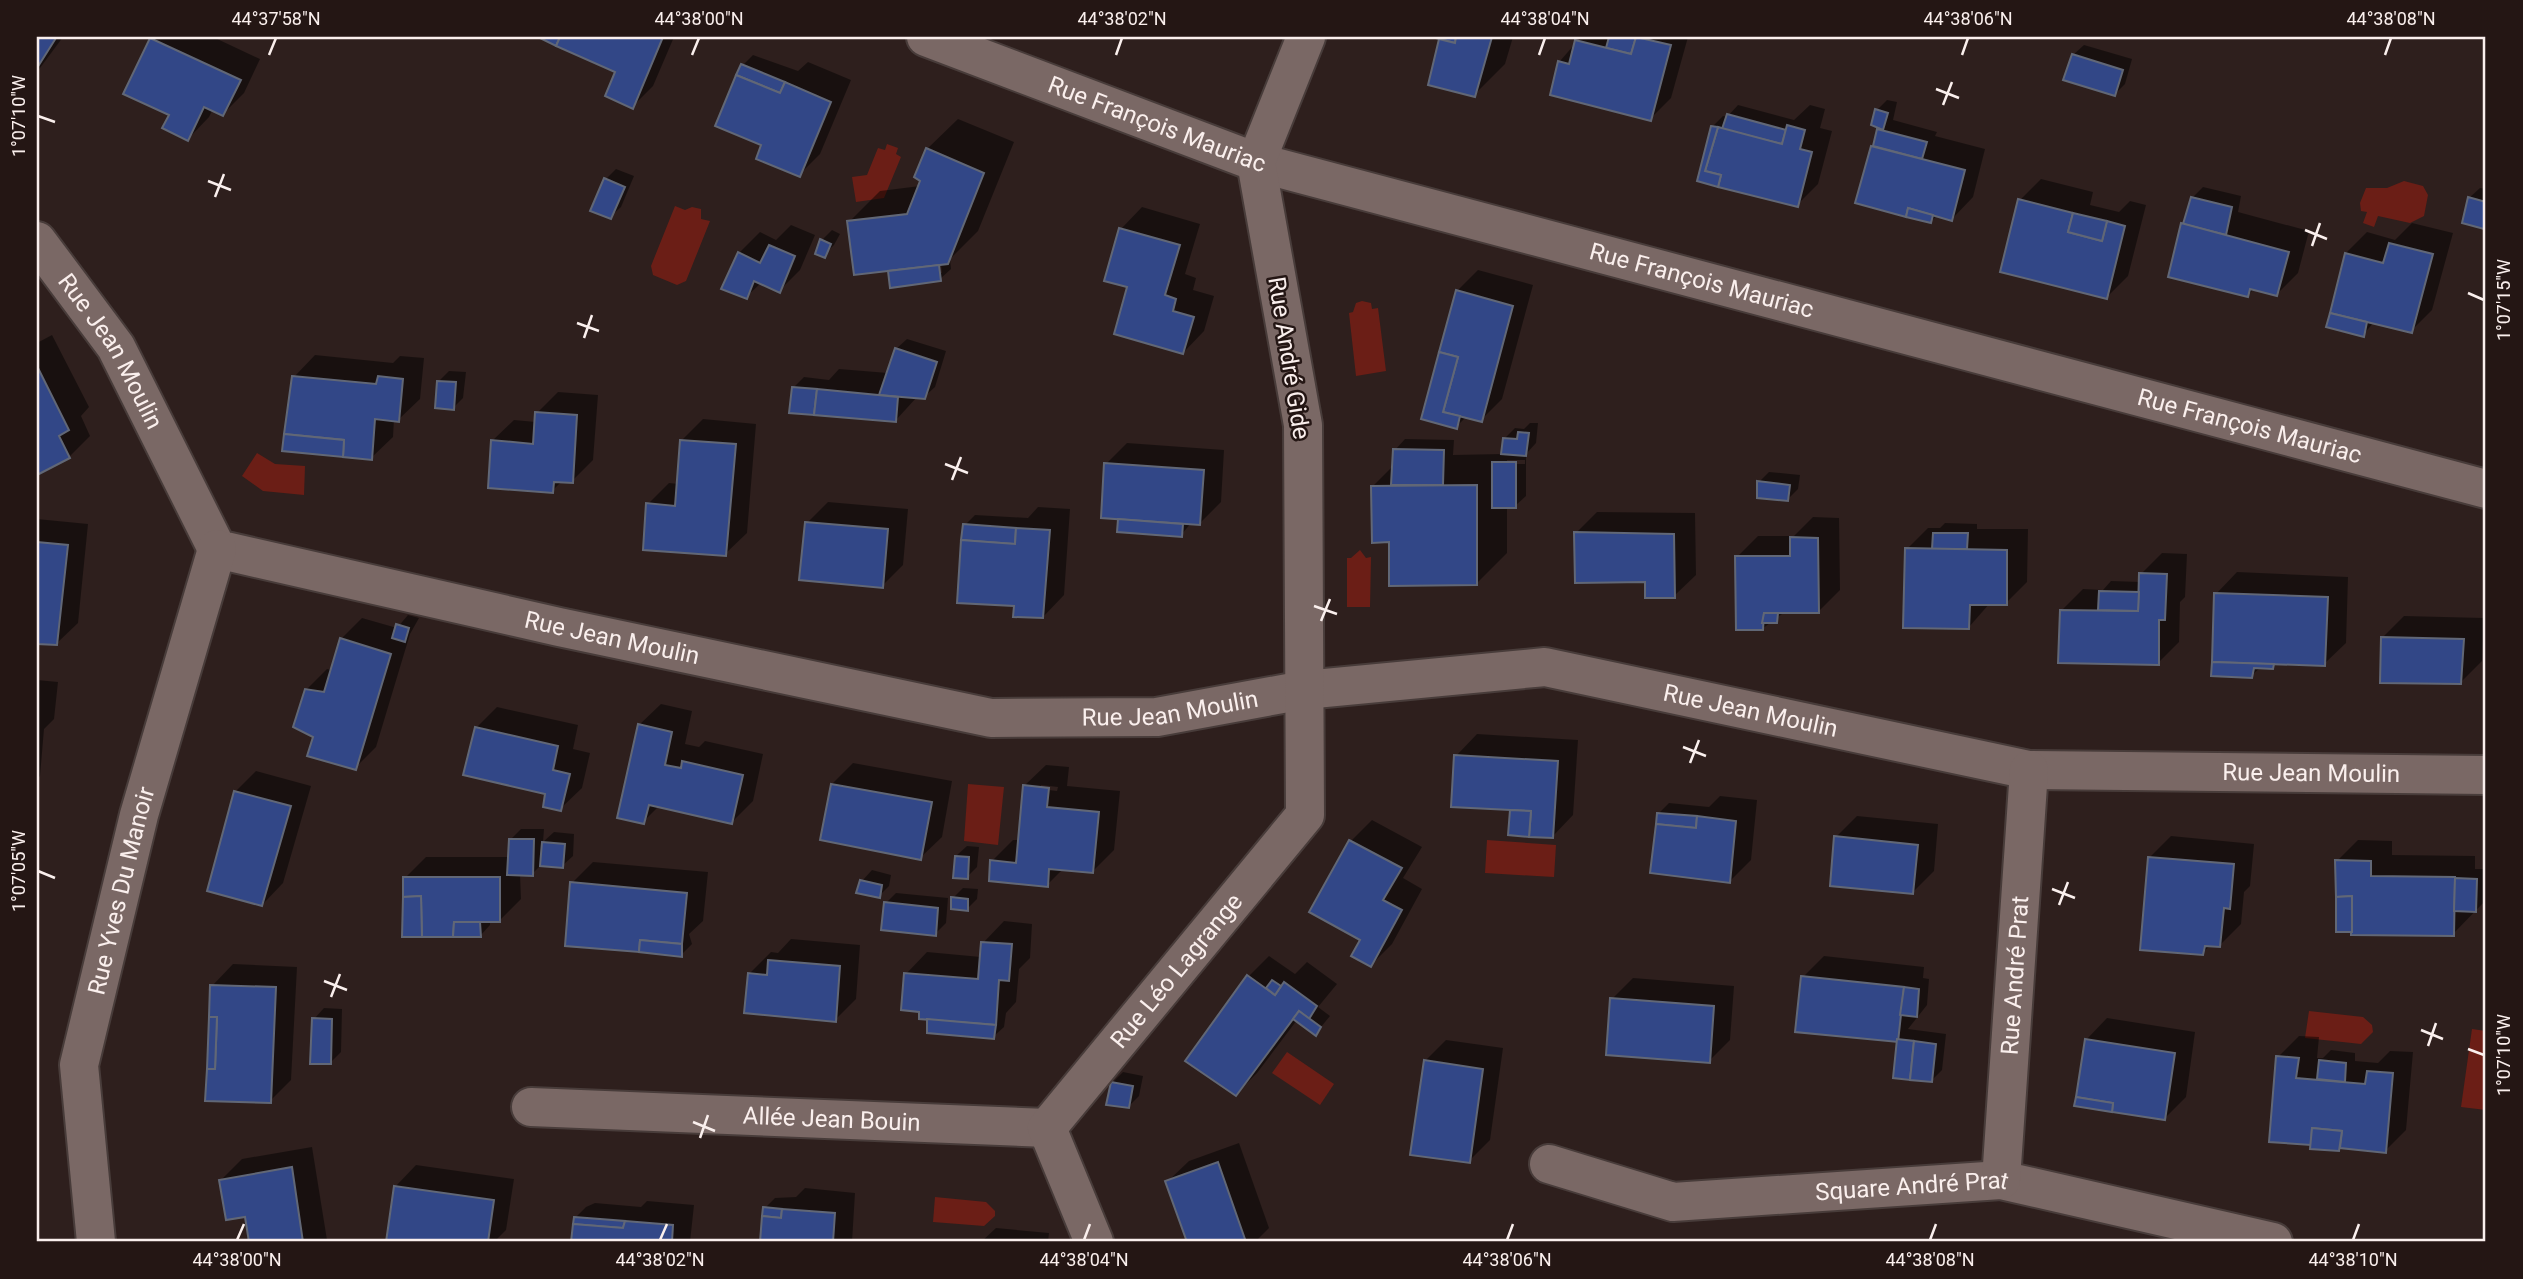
<svg xmlns="http://www.w3.org/2000/svg" width="2523" height="1279" viewBox="0 0 2523 1279" font-family="Roboto,sans-serif">
  <style>
    .water { fill: #6b1e16 }
    .shadow { fill: #0007; fill-rule: evenodd }
    .building { fill: #324787; stroke: #616776; stroke-width: 2 }
    .lines { fill: none; stroke-linecap: round; stroke-linejoin: round }
    .minor-casing { stroke: #483c3a; stroke-width: 42 }
    .minor { stroke: #7a6865; stroke-width: 38 }
    .ticks { fill: none; stroke: #faefed; stroke-width: 2.5 }
    .labels { text-anchor: middle; stroke-width: 5; stroke-linejoin: round; paint-order: stroke }
    .street-label { font-size: 24px; fill: #faefed; stroke: #241614 }
    .neatline { fill: none; stroke: #faefed; stroke-width: 2.5 }
    .ticks-label { font-size: 18px; text-anchor: middle; fill: #faefed }
  </style>
  <rect width="100%" height="100%" fill="#2e1f1d"/>
  <!-- water -->
  <g class="water">
    <polygon points="887,144 898,148 896,154 901,157 884,198 856,202 852,177 867,175 878,148 885,150"/>
    <polygon points="2404,181 2423,186 2428,195 2424,216 2410,223 2378,216 2374,227 2363,223 2367,212 2361,211 2360,203 2366,188 2387,188"/>
    <polygon points="675,206 685,210 692,207 701,209 701,219 710,221 686,281 677,285 653,275 651,266"/>
    <polygon points="1362,301 1371,303 1372,309 1378,308 1386,371 1356,376 1349,313 1353,312 1356,303"/>
    <polygon points="257,453 275,464 305,466 304,495 263,491 242,476"/>
    <polygon points="1360,550 1366,558 1371,557 1370,607 1347,607 1347,558 1351,558"/>
    <polygon points="968,784 1004,787 998,845 964,841"/>
    <polygon points="1487,840 1556,845 1554,877 1485,873"/>
    <polygon points="2309,1011 2363,1017 2372,1025 2373,1032 2361,1044 2305,1038"/>
    <polygon points="2472,1029 2486,1031 2486,1110 2461,1107"/>
    <polygon points="1287,1052 1334,1084 1320,1105 1272,1073"/>
    <polygon points="935,1197 986,1202 995,1211 995,1216 984,1226 933,1222"/>
  </g>
  <!-- shadow -->
  <g class="shadow">
    <polygon points="37,37 63,37 37,72"/>
    <polygon points="153,37 213,37 260,59 244,93 223,114 213,109 209,117 188,139 171,114"/>
    <polygon points="540,37 674,37 653,86 632,107 617,71"/>
    <polygon points="1436,37 1513,37 1505,64 1474,95 1441,40 1443,38"/>
    <polygon points="1581,37 1688,37 1671,98 1650,119 1552,94 1560,61"/>
    <polygon points="2084,45 2132,59 2125,84 2115,94 2073,55"/>
    <polygon points="753,55 798,71 808,62 851,80 820,154 799,175 763,144 743,65"/>
    <polygon points="1887,100 1897,102 1893,120 1937,132 1935,136 1985,149 1973,197 1952,219 1938,215 1931,221 1872,147 1880,125 1877,110"/>
    <polygon points="1738,105 1794,120 1810,105 1825,109 1820,128 1832,131 1818,184 1797,205 1712,127 1723,116 1727,117"/>
    <path d="M958 119 1014 142 978 231 950 259 951 269 940 279 890 272 849 222 880 191 920 186 927 149ZM936 256H940L942 273H938Z"/>
    <polygon points="616,169 634,176 621,207 610,217 606,179"/>
    <polygon points="2041,179 2093,192 2090,205 2119,212 2130,201 2146,205 2128,276 2107,297 2020,200"/>
    <polygon points="2203,187 2241,196 2238,212 2309,231 2298,273 2277,294 2254,289 2248,295 2192,198"/>
    <polygon points="2480,188 2486,189 2484,228 2469,198"/>
    <polygon points="1142,207 1200,224 1185,274 1196,278 1193,290 1214,296 1204,331 1183,353 1129,286 1121,229"/>
    <polygon points="2412,223 2453,233 2432,310 2411,331 2374,322 2363,335 2346,253 2367,232 2395,240"/>
    <polygon points="791,225 815,235 800,270 779,291 761,283 746,297 739,253 760,232 776,240"/>
    <polygon points="832,230 840,234 834,245 824,255 822,240"/>
    <polygon points="1478,270 1533,285 1502,399 1481,420 1467,416 1456,427 1457,291"/>
    <polygon points="52,335 89,407 81,416 90,436 69,457 37,473 37,343"/>
    <polygon points="907,339 946,351 935,387 924,397 917,397 896,420 793,388 804,377 829,380 839,369 888,373 896,349"/>
    <polygon points="315,355 393,363 400,356 424,358 420,399 398,420 394,419 393,437 371,458 294,377"/>
    <polygon points="449,371 466,372 463,398 453,408 439,381"/>
    <polygon points="558,392 598,395 593,460 572,481 563,480 552,491 492,441 514,420 536,422 537,413"/>
    <polygon points="703,419 756,424 747,533 725,554 648,504 669,483 679,484 682,440"/>
    <path d="M1530 423H1538L1536 443 1526 454V496L1515 506H1507V553L1476 584 1391 540 1373 486 1394 465 1395 450 1405 439 1454 440 1453 455 1502 454 1504 439 1515 428 1524 429ZM1507 460H1525V464H1507Z"/>
    <polygon points="1127,443 1224,450 1221,502 1200,523 1192,522 1181,535 1120,518 1106,464"/>
    <polygon points="1769,472 1800,475 1798,489 1788,499 1759,482"/>
    <polygon points="828,502 908,509 903,565 882,586 807,523"/>
    <polygon points="1038,507 1070,509 1064,595 1043,617 1016,605 965,525 975,515 1028,518"/>
    <polygon points="1597,512 1695,513 1696,575 1674,596 1647,581 1576,533"/>
    <polygon points="1813,517 1839,518 1840,590 1819,611 1786,611 1762,629 1737,557 1758,536 1794,536"/>
    <polygon points="37,519 88,524 78,623 56,644 37,642"/>
    <polygon points="1945,523 1977,524 1977,529 2028,529 2027,582 2006,603 1990,603 1969,627 1907,549 1928,528 1940,528"/>
    <polygon points="2162,553 2187,554 2185,597 2180,602 2179,642 2158,663 2061,611 2083,589 2103,590 2111,581 2141,582 2141,574"/>
    <polygon points="2237,572 2348,577 2346,643 2324,664 2277,663 2272,667 2261,667 2251,676 2216,594"/>
    <polygon points="408,615 419,618 410,634 376,747 355,768 315,736 306,690 327,669 332,670 341,639 362,618 397,628"/>
    <polygon points="2404,616 2484,618 2482,661 2461,682 2383,637"/>
    <polygon points="37,680 58,682 54,719 44,729 40,776 37,779"/>
    <polygon points="661,704 692,711 685,744 699,747 705,741 763,754 753,801 732,822 660,805 643,822 639,725"/>
    <polygon points="497,707 578,725 573,749 590,753 582,788 560,809 547,793 476,728"/>
    <polygon points="1477,734 1578,740 1573,815 1552,837 1512,811 1514,808 1456,756"/>
    <polygon points="853,763 952,781 942,837 920,858 832,784"/>
    <path d="M1046 765 1069 767 1067 786 1120 791 1114 850 1093 871 1064 868 1047 885 992 861 1013 840H1019L1024 786ZM1041 785 1058 787 1057 791 1041 789Z"/>
    <polygon points="256,771 311,786 283,883 262,905 235,792"/>
    <polygon points="1720,796 1757,800 1751,860 1730,881 1659,813 1669,803 1709,807"/>
    <polygon points="1857,816 1938,824 1934,871 1913,892 1836,837"/>
    <polygon points="1372,820 1422,847 1403,878 1422,889 1392,944 1371,965 1362,939 1311,912 1351,841"/>
    <polygon points="521,829 544,829 543,842 554,832 574,834 573,856 562,866 542,864 532,874 520,874 521,899 500,920 490,920 490,925 480,936 405,878 426,857 510,857 511,839"/>
    <polygon points="2171,836 2254,844 2250,886 2244,892 2241,924 2220,945 2211,945 2202,953 2150,857"/>
    <polygon points="2358,840 2392,841 2392,855 2475,856 2475,869 2486,869 2486,900 2453,934 2337,861"/>
    <polygon points="967,846 979,847 977,867 967,877 956,856"/>
    <polygon points="593,862 708,872 703,921 689,934 692,944 681,955 572,883"/>
    <polygon points="872,870 891,875 889,886 879,896 862,881"/>
    <polygon points="963,888 978,889 977,899 967,909 953,898"/>
    <polygon points="896,893 948,898 946,923 935,934 886,903"/>
    <polygon points="1004,921 1032,924 1030,958 1019,969 1016,1002 1006,1013 1004,1027 993,1037 929,1018 921,1011 906,974 927,952 981,957 983,943"/>
    <polygon points="791,939 860,945 856,999 835,1020 750,973 771,952 778,953"/>
    <polygon points="1269,956 1295,974 1307,962 1337,984 1318,1007 1330,1016 1316,1033 1297,1020 1257,1073 1236,1094 1248,977"/>
    <polygon points="1824,956 1924,967 1923,978 1929,979 1927,1005 1908,1029 1946,1034 1942,1070 1932,1080 1899,1040 1803,977"/>
    <polygon points="233,964 297,967 291,1080 270,1101 212,986"/>
    <polygon points="1633,978 1734,986 1730,1040 1709,1061 1612,999"/>
    <polygon points="324,1008 342,1009 341,1052 331,1062 314,1019"/>
    <polygon points="2107,1018 2195,1032 2186,1097 2165,1118 2086,1040"/>
    <polygon points="2299,1036 2319,1037 2317,1058 2323,1058 2331,1050 2355,1053 2355,1061 2378,1063 2390,1051 2413,1052 2406,1130 2385,1151 2341,1146 2339,1149 2278,1057"/>
    <polygon points="1446,1040 1503,1048 1490,1140 1469,1161 1425,1061"/>
    <polygon points="1123,1072 1143,1076 1139,1096 1129,1106 1112,1083"/>
    <polygon points="1239,1143 1269,1228 1255,1242 1189,1242 1167,1182 1189,1161"/>
    <polygon points="312,1147 327,1240 251,1242 247,1214 221,1180 242,1159"/>
    <polygon points="416,1165 514,1179 506,1230 494,1242 388,1242 395,1187"/>
    <polygon points="805,1188 855,1193 852,1242 762,1242 765,1208 775,1198 796,1197"/>
    <polygon points="647,1201 694,1205 690,1242 573,1242 575,1218 586,1207 595,1203 641,1207"/>
    <polygon points="996,1228 1049,1233 1048,1242 948,1242 950,1240 981,1242"/>
  </g>
  <!-- building -->
  <g class="building">
    <polygon points="37,37 56,38 37,68"/>
    <polygon points="538,37 560,37 556,46"/>
    <polygon points="560,37 663,37 633,109 605,96 615,72 556,46"/>
    <polygon points="1432,37 1456,37 1455,43"/>
    <polygon points="1456,37 1492,37 1475,97 1428,85 1439,39 1455,43"/>
    <polygon points="1609,37 1636,37 1631,54 1606,48"/>
    <polygon points="1636,37 1671,45 1651,121 1550,95 1558,61 1569,64 1575,40 1631,54"/>
    <polygon points="150,38 241,80 223,116 204,107 188,141 162,128 169,115 123,94"/>
    <polygon points="2072,54 2123,70 2115,96 2063,80"/>
    <polygon points="741,64 785,82 780,93 736,75"/>
    <polygon points="736,75 780,93 785,82 831,102 800,177 756,159 761,145 715,126"/>
    <polygon points="1875,109 1888,113 1883,130 1871,125"/>
    <polygon points="1727,114 1786,130 1782,144 1722,129"/>
    <polygon points="1787,125 1805,130 1800,149 1812,152 1798,207 1718,187 1721,175 1705,171 1718,127 1782,144"/>
    <polygon points="1711,126 1718,127 1705,171 1721,175 1718,187 1697,181"/>
    <polygon points="1877,129 1927,142 1922,159 1873,146"/>
    <polygon points="1871,146 1965,170 1952,221 1908,208 1906,217 1855,203"/>
    <polygon points="926,148 984,173 948,264 854,275 847,221 907,214 920,181 914,177"/>
    <polygon points="604,178 625,187 611,219 590,211"/>
    <polygon points="2191,197 2232,207 2226,235 2183,224"/>
    <polygon points="2468,197 2486,202 2484,229 2462,223"/>
    <polygon points="2018,199 2073,213 2068,232 2102,241 2107,221 2125,226 2107,299 2000,272"/>
    <polygon points="1908,208 1933,215 1931,223 1906,217"/>
    <polygon points="2073,213 2107,221 2102,241 2068,232"/>
    <polygon points="2181,223 2289,252 2277,296 2250,289 2248,297 2168,277"/>
    <polygon points="1119,228 1180,245 1165,295 1176,299 1173,311 1194,317 1183,354 1114,334 1127,287 1104,281"/>
    <polygon points="820,239 831,244 825,258 815,254"/>
    <polygon points="2389,243 2433,254 2412,333 2330,313 2345,253 2383,263"/>
    <polygon points="769,245 795,256 780,293 754,281 747,299 721,289 738,252 760,263"/>
    <polygon points="939,265 941,281 890,288 888,271"/>
    <polygon points="1456,290 1513,306 1482,422 1443,412 1458,357 1439,352"/>
    <polygon points="2330,313 2367,322 2364,337 2326,327"/>
    <polygon points="895,348 937,362 925,399 879,395"/>
    <polygon points="1439,352 1458,357 1443,412 1460,416 1457,429 1421,419"/>
    <polygon points="37,366 69,430 59,436 70,458 37,475"/>
    <polygon points="292,376 376,384 378,376 403,379 399,422 375,419 372,460 343,457 344,440 284,434"/>
    <polygon points="437,381 456,382 454,410 435,408"/>
    <polygon points="792,387 817,389 814,415 789,413"/>
    <polygon points="817,389 898,397 896,422 814,415"/>
    <polygon points="535,412 577,415 573,483 554,482 553,493 488,488 491,440 533,444"/>
    <polygon points="1518,432 1529,433 1526,456 1501,454 1503,438 1517,439"/>
    <polygon points="284,434 344,440 343,457 282,451"/>
    <polygon points="680,440 736,444 726,556 643,550 646,503 675,506"/>
    <polygon points="1393,449 1444,450 1443,485 1391,485"/>
    <rect x="1492" y="462" width="24" height="46"/>
    <polygon points="1104,463 1204,470 1200,525 1101,518"/>
    <polygon points="1757,481 1790,485 1788,501 1757,498"/>
    <polygon points="1477,485 1477,585 1389,586 1389,542 1372,543 1371,486"/>
    <polygon points="1118,519 1183,524 1182,537 1117,532"/>
    <polygon points="805,522 888,529 883,588 799,580"/>
    <polygon points="963,524 1016,528 1015,544 961,540"/>
    <polygon points="1016,528 1050,530 1043,618 1013,617 1014,606 957,603 961,540 1015,544"/>
    <polygon points="1574,532 1674,534 1675,598 1645,598 1645,582 1575,583"/>
    <polygon points="1933,533 1968,533 1967,549 1932,549"/>
    <polygon points="1790,537 1818,538 1819,613 1764,613 1763,630 1736,630 1735,556 1790,556"/>
    <polygon points="37,542 68,545 57,645 37,644"/>
    <polygon points="1905,548 2007,550 2007,605 1970,605 1969,629 1903,628"/>
    <polygon points="2139,573 2167,574 2165,620 2159,620 2159,665 2058,663 2060,610 2138,611"/>
    <polygon points="2099,591 2139,592 2138,611 2098,610"/>
    <polygon points="2214,593 2328,597 2325,666 2212,662"/>
    <polygon points="1764,613 1778,613 1777,623 1762,623"/>
    <polygon points="396,624 409,628 405,642 392,638"/>
    <polygon points="2381,637 2464,639 2461,684 2380,683"/>
    <polygon points="340,638 391,654 356,770 307,756 313,737 293,727 305,689 324,692"/>
    <polygon points="2212,662 2274,664 2273,669 2254,668 2252,678 2211,676"/>
    <polygon points="638,724 672,732 665,765 681,768 682,761 743,775 732,824 649,805 644,824 617,818"/>
    <polygon points="475,727 558,746 553,770 570,774 561,811 543,807 545,794 463,775"/>
    <polygon points="1454,755 1558,761 1553,838 1529,837 1531,811 1451,807"/>
    <polygon points="831,784 932,802 921,860 820,840"/>
    <polygon points="1023,785 1049,788 1047,807 1099,812 1093,873 1049,869 1048,887 989,881 990,860 1016,863"/>
    <polygon points="234,791 291,806 262,906 207,891"/>
    <polygon points="1510,810 1531,811 1529,837 1508,835"/>
    <polygon points="1657,813 1697,816 1696,828 1656,824"/>
    <polygon points="1697,816 1736,821 1730,883 1650,873 1656,824 1696,828"/>
    <polygon points="1834,836 1918,845 1913,894 1830,886"/>
    <polygon points="509,839 534,839 533,876 507,875"/>
    <polygon points="1349,840 1402,868 1383,900 1402,910 1371,967 1351,956 1360,940 1309,912"/>
    <polygon points="542,842 565,844 563,868 540,866"/>
    <polygon points="955,856 969,857 968,879 953,878"/>
    <polygon points="2148,857 2234,864 2230,909 2224,908 2220,947 2205,946 2203,955 2140,950"/>
    <polygon points="2335,860 2371,861 2371,876 2455,877 2454,936 2351,935 2352,896 2336,897"/>
    <polygon points="403,877 500,877 500,922 454,922 453,937 422,937 421,896 403,897"/>
    <polygon points="2455,878 2477,879 2476,912 2454,911"/>
    <polygon points="860,880 882,885 880,898 856,893"/>
    <polygon points="570,882 687,893 682,944 640,940 639,952 565,946"/>
    <polygon points="421,896 422,937 402,937 403,897"/>
    <polygon points="2352,896 2352,932 2336,932 2336,897"/>
    <polygon points="951,897 968,899 968,911 951,909"/>
    <polygon points="884,902 938,908 936,936 881,930"/>
    <polygon points="454,922 480,922 481,937 453,937"/>
    <polygon points="640,940 682,944 682,957 639,952"/>
    <polygon points="981,942 1012,944 1009,981 999,980 996,1025 919,1019 919,1012 901,1010 904,973 978,979"/>
    <polygon points="768,960 840,966 836,1022 744,1013 748,973 767,975"/>
    <polygon points="1247,975 1275,995 1284,982 1317,1006 1309,1019 1299,1011 1236,1096 1185,1061"/>
    <polygon points="1801,976 1904,987 1898,1042 1795,1032"/>
    <polygon points="1272,980 1281,986 1275,995 1266,988"/>
    <polygon points="210,985 276,987 271,1103 205,1101 207,1069 215,1069 217,1017 209,1017"/>
    <polygon points="1904,987 1919,989 1917,1017 1900,1015"/>
    <polygon points="1610,998 1714,1006 1710,1063 1606,1055"/>
    <polygon points="1299,1011 1321,1027 1316,1036 1293,1019"/>
    <polygon points="209,1017 217,1017 215,1069 207,1069"/>
    <polygon points="312,1018 332,1019 331,1064 310,1064"/>
    <polygon points="927,1019 996,1025 994,1039 927,1033"/>
    <polygon points="1897,1039 1914,1041 1910,1080 1893,1078"/>
    <polygon points="2085,1039 2175,1053 2165,1120 2112,1112 2113,1103 2076,1097"/>
    <polygon points="1914,1041 1936,1044 1932,1082 1910,1080"/>
    <polygon points="2276,1056 2299,1058 2296,1078 2365,1084 2367,1071 2393,1073 2386,1153 2340,1148 2342,1131 2312,1128 2311,1145 2269,1142"/>
    <polygon points="1424,1060 1483,1069 1470,1163 1410,1155"/>
    <polygon points="2319,1060 2346,1063 2345,1082 2317,1079"/>
    <polygon points="1111,1082 1133,1086 1129,1108 1106,1105"/>
    <polygon points="2076,1097 2113,1103 2112,1112 2074,1106"/>
    <polygon points="2312,1128 2342,1131 2339,1151 2310,1149"/>
    <polygon points="1218,1162 1246,1242 1187,1242 1165,1181"/>
    <polygon points="292,1167 303,1242 249,1242 245,1217 226,1220 219,1180"/>
    <polygon points="394,1186 494,1200 488,1242 386,1242"/>
    <polygon points="763,1207 782,1209 781,1218 762,1216"/>
    <polygon points="782,1209 835,1213 833,1242 760,1242 762,1216 781,1218"/>
    <polygon points="574,1217 625,1221 623,1228 573,1224"/>
    <polygon points="625,1221 673,1225 672,1242 571,1242 573,1224 623,1228"/>
  </g>
  <g class="lines">
    <!-- minor casing -->
    <g class="minor-casing">
      <g id="minor">
        <path id="s1" d="M926 37 1256 162 2486 489"/>
        <path id="s2" d="M37 241 116 347 217 549 559 627 991 718 1157 717 1304 690 1545 667 2029 770 2486 775"/>
        <path id="s3" d="M531 1107 1047 1128"/>
        <path id="s4" d="M1549 1164 1673 1202 2001 1180 2273 1242"/>
        <path id="s5" d="M2001 1180 2029 770"/>
        <path id="s6" d="M96 1242 79 1065 139 815 217 549"/>
        <path id="s7" d="M1094 1242 1047 1128 1305 815 1303 425 1256 162 1306 37"/>
      </g>
    </g>
    <!-- minor -->
    <use href="#minor" class="minor"/>
  </g>
  <!-- ticks -->
  <path class="ticks" d="M269 55 276 38M692 55 699 38M1116 55 1122 38M1539 55 1545 38M1962 55 1968 38M2385 55 2391 38M1936 89 1959 98M1943 105 1952 82M38 116 55 122M208 181 231 190M215 197 224 174M2305 230 2327 239M2312 246 2320 223M2468 293 2484 300M577 323 599 331M584 338 592 315M945 464 968 473M952 480 961 457M1314 606 1337 614M1321 621 1330 599M1683 747 1706 756M1690 763 1699 740M38 871 55 878M2052 889 2075 898M2059 905 2068 882M324 981 347 990M331 997 340 974M2421 1030 2443 1039M2428 1046 2436 1023M2468 1049 2484 1055M693 1122 715 1131M700 1138 708 1115M237 1240 244 1224M660 1240 667 1224M1084 1240 1090 1224M1507 1240 1513 1224M1930 1240 1936 1224M2353 1240 2359 1224"/>
  <g class="labels">
    <!-- street labels -->
    <g class="street-label">
      <text dy="8" stroke="none"><textPath href="#s1" startOffset="247">Rue François Mauriac</textPath></text>
      <text dy="8" stroke="none"><textPath href="#s1" startOffset="814">Rue François Mauriac</textPath></text>
      <text dy="8" stroke="none"><textPath href="#s2" startOffset="133">Rue Jean Moulin</textPath></text>
      <text transform="translate(1289 358) rotate(81)" y="8">Rue André Gide</text>
      <text dy="8" stroke="none"><textPath href="#s1" startOffset="1381">Rue François Mauriac</textPath></text>
      <text dy="8" stroke="none"><textPath href="#s2" startOffset="763">Rue Jean Moulin</textPath></text>
      <text dy="8" stroke="none"><textPath href="#s2" startOffset="1330">Rue Jean Moulin</textPath></text>
      <text dy="8" stroke="none"><textPath href="#s2" startOffset="1918">Rue Jean Moulin</textPath></text>
      <text dy="8" stroke="none"><textPath href="#s2" startOffset="2485">Rue Jean Moulin</textPath></text>
      <text dy="8" stroke="none"><textPath href="#s6" startOffset="357">Rue Yves Du Manoir</textPath></text>
      <text dy="8" stroke="none"><textPath href="#s7" startOffset="327">Rue Léo Lagrange</textPath></text>
      <text dy="8" stroke="none"><textPath href="#s5" startOffset="205">Rue André Prat</textPath></text>
      <text dy="8" stroke="none"><textPath href="#s3" startOffset="301">Allée Jean Bouin</textPath></text>
      <text dy="8" stroke="none"><textPath href="#s4" startOffset="369">Square André Prat</textPath></text>
    </g>
  </g>
  <!-- border -->
  <rect width="2523" height="1279" fill="none" stroke="#241614" stroke-width="77"/>
  <rect x="38" y="38" width="2446" height="1202" class="neatline"/>
  <g class="ticks-label">
    <text x="276" y="25">44°37'58"N</text>
    <text x="699" y="25">44°38'00"N</text>
    <text x="1122" y="25">44°38'02"N</text>
    <text x="1545" y="25">44°38'04"N</text>
    <text x="1968" y="25">44°38'06"N</text>
    <text x="2391" y="25">44°38'08"N</text>
    <text transform="translate(19 116) rotate(-90)" y="6">1°07'10"W</text>
    <text transform="translate(2504 300) rotate(-90)" y="6">1°07'15"W</text>
    <text transform="translate(19 871) rotate(-90)" y="6">1°07'05"W</text>
    <text transform="translate(2504 1055) rotate(-90)" y="6">1°07'10"W</text>
    <text x="237" y="1266">44°38'00"N</text>
    <text x="660" y="1266">44°38'02"N</text>
    <text x="1084" y="1266">44°38'04"N</text>
    <text x="1507" y="1266">44°38'06"N</text>
    <text x="1930" y="1266">44°38'08"N</text>
    <text x="2353" y="1266">44°38'10"N</text>
  </g>
</svg>
